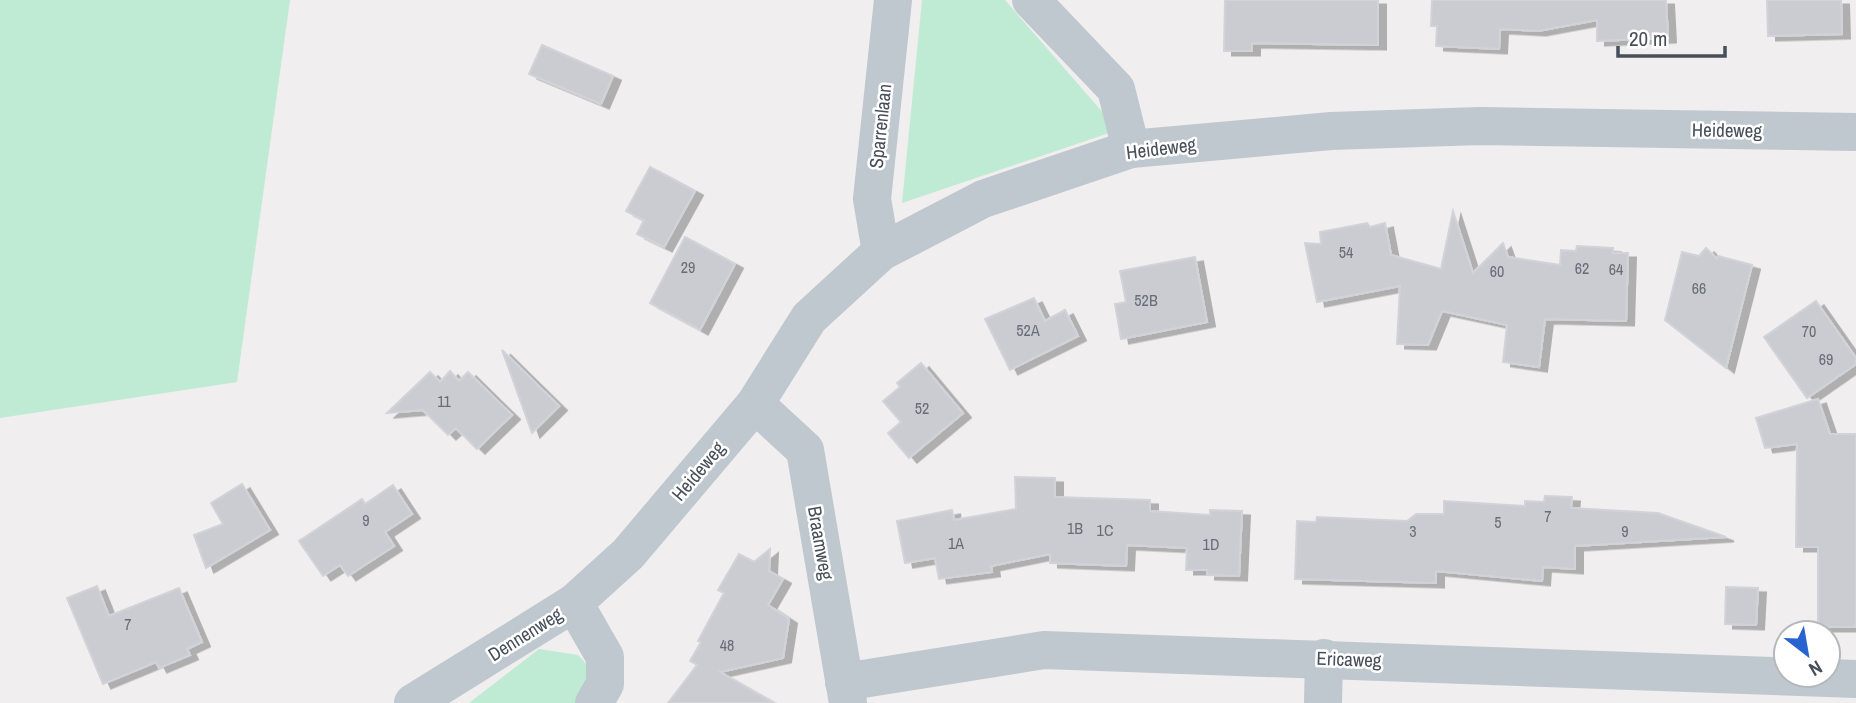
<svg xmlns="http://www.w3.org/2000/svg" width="1856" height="703" viewBox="0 0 1856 703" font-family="'Archivo Narrow',sans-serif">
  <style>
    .green { fill: #bfebd4 }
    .building { fill: #cbccd2; stroke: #d2d3d9; stroke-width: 2; filter: url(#shadow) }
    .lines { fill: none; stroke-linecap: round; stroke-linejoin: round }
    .minor { stroke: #bfc7cf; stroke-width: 38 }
    .labels { text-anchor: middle; stroke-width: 5; stroke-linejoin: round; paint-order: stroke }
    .number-label { font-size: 16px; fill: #686e77 }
    .street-label { font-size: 19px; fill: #474f59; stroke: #fff }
  </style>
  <defs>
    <filter id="shadow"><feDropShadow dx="8" dy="4.5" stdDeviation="0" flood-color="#0004"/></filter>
  </defs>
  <rect width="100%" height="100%" fill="#f0eeee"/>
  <!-- green -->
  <g class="green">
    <polygon points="0,0 290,0 237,382 0,418"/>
    <polygon points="922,0 1005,0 1118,130 902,203"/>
    <polygon points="539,649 578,655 594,672 577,703 469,703"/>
  </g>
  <!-- building -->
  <g class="building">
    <polygon points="1225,0 1378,0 1378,45 1252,43 1252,51 1224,51"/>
    <polygon points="1432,0 1666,0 1668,38 1597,41 1597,20 1538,31 1500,29 1499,49 1436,46 1437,26 1431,26"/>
    <polygon points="1767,0 1841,0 1842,34 1768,36"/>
    <polygon points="542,45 613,76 601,104 529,74"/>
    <polygon points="650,167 695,191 664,247 637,234 644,220 626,211"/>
    <polygon points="1453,211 1473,273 1503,243 1508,257 1560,265 1561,250 1576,251 1577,246 1613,248 1613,253 1628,253 1626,321 1545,319 1539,367 1503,362 1507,325 1442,311 1428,345 1397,344 1400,286 1317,302 1305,243 1321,244 1320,232 1367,223 1370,227 1385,223 1391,255 1441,269"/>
    <polygon points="685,237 735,264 700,330 650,303"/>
    <polygon points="1706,248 1717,259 1718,256 1752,265 1726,368 1665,320 1682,252 1699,256"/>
    <polygon points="1195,257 1207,322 1121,339 1115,304 1126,302 1120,271"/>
    <polygon points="1034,298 1045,321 1065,310 1078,336 1010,370 985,319"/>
    <polygon points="1816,301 1856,358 1856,364 1807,398 1764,337"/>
    <polygon points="502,350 559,406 532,433"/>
    <polygon points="921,363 963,413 909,458 888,433 901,422 883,401 900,387 897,383"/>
    <polygon points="450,371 459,381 468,372 512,415 477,449 456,428 448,435 423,410 387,413 430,372 440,382"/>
    <polygon points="1818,399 1830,434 1856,434 1856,627 1818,627 1818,547 1796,547 1797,444 1765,448 1756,418"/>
    <polygon points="1015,477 1055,478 1055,497 1150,500 1150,511 1210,515 1210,510 1242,511 1239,576 1207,575 1207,570 1186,570 1187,548 1127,545 1126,566 1050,563 1050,554 991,566 992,572 939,579 935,558 905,563 897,521 952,510 954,520 1016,509"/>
    <polygon points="242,484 270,530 206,568 194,535 223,524 211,503"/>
    <polygon points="393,485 412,514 385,532 394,546 348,576 340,565 323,576 299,541 362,499 365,504"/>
    <polygon points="1545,496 1572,497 1571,508 1658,513 1726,537 1575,546 1575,569 1543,567 1542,581 1436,571 1436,583 1295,579 1297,521 1316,522 1317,517 1407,521 1416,514 1444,514 1444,501 1525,506 1525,501 1544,502"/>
    <polygon points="770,549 769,571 783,579 768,605 789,619 783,658 720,672 774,703 668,703 697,665 690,661 701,642 698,641 724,593 718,590 739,554 754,562"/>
    <polygon points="97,586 109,616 179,588 202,642 187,649 190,655 159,668 156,662 103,684 67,598"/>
    <polygon points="1726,587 1758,588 1756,625 1725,624"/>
  </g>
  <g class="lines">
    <!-- minor -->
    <g class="minor">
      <polyline points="1031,0 1116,89 1131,149"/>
      <polyline points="881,252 872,199 893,0"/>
      <polyline points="755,404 805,450 848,703"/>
      <polyline points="574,603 605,657 605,684 594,703"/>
      <polyline points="844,682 1044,650 1856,679"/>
      <polyline points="413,703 574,603 628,554 755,404 809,318 881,252 983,199 1131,149 1331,131 1480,126 1856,132"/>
      <polyline points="1323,703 1324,658"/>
    </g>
  </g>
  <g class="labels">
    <!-- number labels -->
    <g class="number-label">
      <text x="1346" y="258">54</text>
      <text x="688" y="273">29</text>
      <text x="1582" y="274">62</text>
      <text x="1616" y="275">64</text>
      <text x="1497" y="277">60</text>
      <text x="1699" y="294">66</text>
      <text x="1146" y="306">52B</text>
      <text x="1028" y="336">52A</text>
      <text x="1809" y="337">70</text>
      <text x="1826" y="365">69</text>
      <text x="444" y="407">11</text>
      <text x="922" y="414">52</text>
      <text x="1548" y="522">7</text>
      <text x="366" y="526">9</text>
      <text x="1498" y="528">5</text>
      <text x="1075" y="534">1B</text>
      <text x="1105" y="536">1C</text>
      <text x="1413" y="537">3</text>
      <text x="1625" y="537">9</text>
      <text x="956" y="549">1A</text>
      <text x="1211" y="550">1D</text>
      <text x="128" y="630">7</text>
      <text x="727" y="651">48</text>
    </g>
    <!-- street labels -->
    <g class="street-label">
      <text transform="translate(880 126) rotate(-84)" y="7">Sparrenlaan</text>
      <text transform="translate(1727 130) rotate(1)" y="7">Heideweg</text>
      <text transform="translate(1161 148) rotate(-7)" y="7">Heideweg</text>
      <text transform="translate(698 471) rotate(-50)" y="7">Heideweg</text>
      <text transform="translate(821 543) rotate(80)" y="7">Braamweg</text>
      <text transform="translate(525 634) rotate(-32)" y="7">Dennenweg</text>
      <text transform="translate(1349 659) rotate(2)" y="7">Ericaweg</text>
    </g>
  </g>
  <!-- north arrow -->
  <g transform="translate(1807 654) rotate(149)"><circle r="33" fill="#ffffff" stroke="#b5b9bd" stroke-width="2"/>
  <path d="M0-5L12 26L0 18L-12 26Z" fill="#2863d0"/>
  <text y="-10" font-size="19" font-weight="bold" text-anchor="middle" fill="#474f59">N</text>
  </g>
  <!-- scale -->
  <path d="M1618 46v10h107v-10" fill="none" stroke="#474f59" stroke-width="3.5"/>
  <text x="1629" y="46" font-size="21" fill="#474f59" stroke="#ffffff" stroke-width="5" paint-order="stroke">20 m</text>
</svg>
